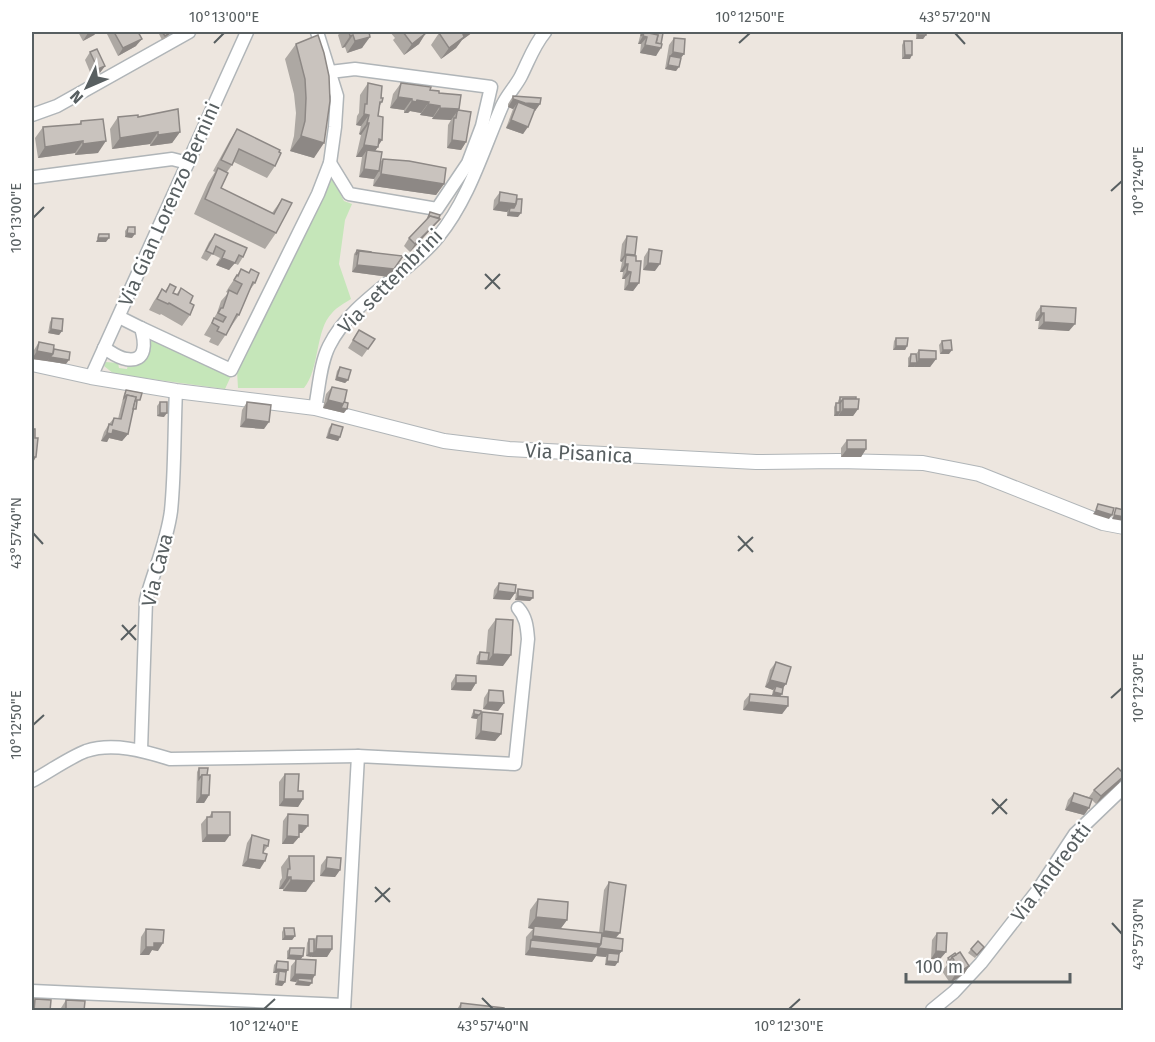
<svg xmlns="http://www.w3.org/2000/svg" width="1155" height="1042" viewBox="0 0 1155 1042" font-family="'Fira Sans',sans-serif">
  <style>
    .green { fill: #c5e6b9 }
    .lines { fill: none; stroke-linecap: round; stroke-linejoin: round }
    .minor-casing { stroke: #b0b5b8; stroke-width: 15 }
    .tertiary-casing { stroke: #b0b5b8; stroke-width: 16 }
    .minor { stroke: #fff; stroke-width: 12 }
    .tertiary { stroke: #fff; stroke-width: 14 }
    .wall { fill: #ada8a3 }
    .shaded-wall { fill: #8d8885 }
    .building { fill: #c9c3be; stroke: #8d8885; stroke-width: 1.5 }
    .ticks { fill: none; stroke: #585f61; stroke-width: 2 }
    .labels { text-anchor: middle; stroke-width: 4.5; stroke-linejoin: round; paint-order: stroke }
    .street-label { font-size: 20px; fill: #585f61; stroke: #fff }
    .neatline { fill: none; stroke: #585f61; stroke-width: 2 }
    .ticks-label { font-size: 15px; text-anchor: middle; fill: #585f61 }
  </style>
  <rect width="100%" height="100%" fill="#ede6df"/>
  <!-- green -->
  <g class="green">
    <path d="M330 174 344 201 352 204 345 220 339 264 351 299C345 303 337 307 332 313 315 330 320 369 304 388H238L237 371 321 203Z"/>
    <polygon points="150,339 231,376 225,389 114,374 104,366 106,362 118,363 119,368 127,369 128,365 150,346"/>
  </g>
  <g class="lines">
    <!-- minor casing -->
    <g class="minor-casing">
      <g id="minor">
        <polyline points="32,115 57,106 189,32"/>
        <polyline points="330,163 349,194 437,209 468,163 482,126 491,87 355,69 330,72"/>
        <polyline points="35,177 172,159 188,163"/>
        <polyline points="141,328 231,370 318,194 330,163 335,127 337,96 317,32"/>
        <path d="M104 348C111 352 118 358 126 359 148 363 145 341 141 328L119 317"/>
        <polyline points="91,377 247,32"/>
        <path d="M315 408C319 388 320 364 329 346 351 301 407 275 438 237 469 199 483 150 502 106 507 95 516 86 521 76 529 60 534 45 545 32"/>
        <path d="M141 750 146 600C154 570 167 542 171 511 175 472 174 431 176 391"/>
        <path d="M32 781C47 773 70 757 86 751 113 742 144 751 170 759L358 756"/>
        <polyline points="32,991 344,1005"/>
        <path d="M344 1010 358 756 515 764 528 639C527 626 526 617 518 608"/>
        <polyline points="932,1010 954,992 981,963 1038,890 1075,834 1124,787"/>
      </g>
    </g>
    <!-- tertiary casing -->
    <g class="tertiary-casing">
      <polyline id="tertiary" points="32,364 91,377 176,391 315,408 444,441 509,449 756,462 838,461 923,463 979,474 1103,523 1124,527"/>
    </g>
    <!-- minor -->
    <use href="#minor" class="minor"/>
    <!-- tertiary -->
    <use href="#tertiary" class="tertiary"/>
  </g>
  <!-- wall -->
  <g class="wall">
    <polygon points="78,32 97,32 94,35 83,41"/>
    <polygon points="106,32 138,32 136,46 118,56"/>
    <polygon points="160,32 169,32 170,33 167,37 162,40 159,34"/>
    <polygon points="341,32 369,32 362,48 347,53 345,47 342,48 338,35"/>
    <polygon points="390,32 425,32 419,44 404,55 393,40 395,38"/>
    <polygon points="441,32 473,32 462,40 456,48 441,59 431,45 439,33"/>
    <polygon points="641,32 655,32 661,44 656,56 640,53 641,44 638,44"/>
    <polygon points="913,32 926,32 926,35 923,39 916,39 916,34 913,34"/>
    <polygon points="674,38 684,54 681,58 676,71 665,69 669,45"/>
    <polygon points="904,41 910,59 902,59 902,45"/>
    <polygon points="296,44 329,76 314,158 290,151 294,136 296,113 294,94 285,59"/>
    <polygon points="90,52 105,66 99,74 92,77 85,60"/>
    <polygon points="368,83 381,98 382,102 379,107 378,116 382,140 375,151 380,162 383,159 444,184 436,195 373,186 374,179 359,177 362,157 356,157 361,135 359,134 361,126 356,125 357,116 359,113 360,95"/>
    <polygon points="401,83 430,90 439,93 459,109 458,110 466,142 461,150 447,148 448,125 451,120 432,119 433,117 420,115 421,113 410,111 408,113 404,113 404,110 390,108 393,94"/>
    <polygon points="513,96 540,104 535,111 534,111 523,134 506,128 513,109 508,107 508,104"/>
    <polygon points="118,117 180,132 172,143 150,146 150,144 112,149 110,129"/>
    <polygon points="81,121 98,153 75,155 75,153 38,158 35,138 43,127 79,124"/>
    <polygon points="237,129 275,166 267,178 234,162 227,172 221,188 272,213 282,199 276,233 265,249 194,214 208,183 215,172 213,171 230,140"/>
    <polygon points="500,192 517,199 518,217 507,216 507,212 493,210 494,200"/>
    <polygon points="430,212 440,219 434,226 410,252 404,246 409,238 426,220"/>
    <polygon points="128,227 132,238 125,237 125,231"/>
    <polygon points="215,234 243,257 238,265 234,263 229,270 216,265 220,258 212,254 207,261 201,258 209,242"/>
    <polygon points="627,236 636,261 639,283 633,291 624,290 625,279 622,279 623,272 620,272 622,262 620,261 622,244"/>
    <polygon points="649,249 655,271 643,270 644,257"/>
    <polygon points="357,250 371,253 403,256 389,277 352,272 354,254"/>
    <polygon points="241,269 248,273 251,269 255,283 249,291 239,315 218,346 209,342 211,338 204,335 217,313 221,301 228,293 226,292 229,287"/>
    <polygon points="170,284 173,293 176,295 181,288 190,303 190,315 182,326 161,314 160,315 149,310 154,301 162,289 165,291"/>
    <polygon points="1041,306 1069,331 1038,329 1039,321 1035,321 1036,313"/>
    <polygon points="52,318 62,331 59,335 48,333 50,322"/>
    <polygon points="359,330 375,339 362,357 348,348"/>
    <polygon points="896,338 907,346 905,350 893,350 894,341"/>
    <polygon points="942,341 949,354 940,354 939,345"/>
    <polygon points="39,342 54,349 66,364 32,359 34,350"/>
    <polygon points="919,350 936,359 930,367 908,367 908,358 911,354 916,354"/>
    <polygon points="340,367 348,380 345,383 335,380 337,371"/>
    <polygon points="332,387 344,402 344,413 323,408 326,394"/>
    <polygon points="126,390 137,404 132,413 128,434 122,441 109,438 107,442 101,441 104,432 109,424 114,418 118,419 124,394"/>
    <polygon points="840,397 858,409 853,416 834,416 834,407 836,403 838,403 838,401"/>
    <polygon points="160,402 164,417 157,416 157,406"/>
    <polygon points="247,402 264,429 240,427 242,410"/>
    <polygon points="332,424 340,437 338,441 326,438 329,428"/>
    <polygon points="847,440 866,449 861,457 841,457 841,448"/>
    <polygon points="499,583 515,593 510,600 493,599 494,590"/>
    <polygon points="518,589 530,601 515,600 516,593"/>
    <polygon points="496,619 503,666 476,664 477,656 480,652 486,653 488,630"/>
    <polygon points="776,662 789,674 780,696 788,706 782,714 743,710 744,701 750,694 772,695 773,690 765,687 770,670"/>
    <polygon points="456,675 476,683 471,691 451,690 451,683"/>
    <polygon points="489,690 504,703 498,711 483,709 484,698"/>
    <polygon points="474,710 482,712 501,734 495,741 475,739 477,719 471,718 472,714"/>
    <polygon points="199,768 207,775 209,795 204,803 196,803 197,772"/>
    <polygon points="285,774 303,799 298,807 279,806 279,782"/>
    <polygon points="1119,783 1096,804 1092,800 1089,808 1084,815 1065,810 1068,800 1074,793 1089,797 1094,790"/>
    <polygon points="212,812 225,842 202,842 201,824 207,817 209,817"/>
    <polygon points="288,814 302,833 299,833 299,837 293,844 282,844 283,821"/>
    <polygon points="252,835 268,846 263,853 260,869 242,866 247,843"/>
    <polygon points="289,856 306,892 283,891 283,889 279,889 280,881 282,878 281,867"/>
    <polygon points="327,857 340,870 335,877 320,876 321,865"/>
    <polygon points="609,882 616,938 622,951 619,954 618,962 615,966 605,965 606,957 596,956 592,962 525,955 526,937 533,929 528,928 530,910 538,899 567,920 560,929 599,933 604,890"/>
    <polygon points="284,928 295,936 292,940 282,940 282,932"/>
    <polygon points="146,929 158,951 152,950 149,955 140,955 141,937"/>
    <polygon points="937,933 946,952 940,959 931,959 932,940"/>
    <polygon points="317,936 332,949 327,957 306,956 307,943 309,939 314,940"/>
    <polygon points="984,947 975,958 968,953 971,949"/>
    <polygon points="290,948 303,956 301,959 315,975 309,986 295,985 296,982 290,981 291,966 296,960 287,959 287,951"/>
    <polygon points="955,953 969,966 964,974 950,983 942,971 947,965 946,962 948,958"/>
    <polygon points="277,961 288,970 286,972 285,982 282,986 275,985 276,975 277,973 273,973 274,965"/>
    <polygon points="35,999 50,1011 32,1011 32,1004"/>
    <polygon points="66,1000 84,1011 61,1011 61,1008"/>
    <polygon points="461,1003 504,1011 456,1011"/>
  </g>
  <!-- shaded-wall -->
  <g class="shaded-wall">
    <polygon points="91,32 97,32 94,35 83,41 88,33"/>
    <polygon points="466,32 473,32 462,40 456,48 441,59 449,48"/>
    <polygon points="597,32 605,32 603,33 596,33"/>
    <polygon points="426,33 419,44 404,55 412,44"/>
    <polygon points="353,35 345,47 342,48 350,36"/>
    <polygon points="918,35 926,35 923,39 916,39"/>
    <polygon points="643,36 647,37 641,44 638,44"/>
    <polygon points="370,37 362,48 347,53 355,41"/>
    <polygon points="142,39 136,46 118,56 123,48"/>
    <polygon points="645,45 661,48 656,56 640,53"/>
    <polygon points="673,52 684,54 678,61 670,56"/>
    <polygon points="905,55 912,55 910,59 902,59"/>
    <polygon points="668,65 679,67 676,71 665,69"/>
    <polygon points="105,66 99,74 92,77 98,69"/>
    <polygon points="398,97 412,99 404,110 390,108"/>
    <polygon points="513,99 540,104 535,111 520,111 518,102 513,109 508,107"/>
    <polygon points="417,100 429,102 421,113 410,111 408,113 404,113 412,101"/>
    <polygon points="428,104 440,106 433,117 420,115"/>
    <polygon points="440,108 459,109 451,120 432,119"/>
    <polygon points="364,114 369,115 361,126 356,125"/>
    <polygon points="511,120 528,127 523,134 506,128"/>
    <polygon points="367,123 369,123 361,135 359,134"/>
    <polygon points="158,132 150,144 112,149 120,138"/>
    <polygon points="180,132 172,143 150,146 158,135"/>
    <polygon points="301,136 324,143 314,158 290,151"/>
    <polygon points="379,139 382,140 377,147 378,147 370,158 367,150 362,157 356,157 364,145"/>
    <polygon points="452,140 466,142 461,150 447,148"/>
    <polygon points="83,141 75,153 38,158 45,147"/>
    <polygon points="106,141 98,153 75,155 83,144"/>
    <polygon points="364,169 379,171 374,179 359,177"/>
    <polygon points="381,174 444,184 436,195 373,186"/>
    <polygon points="499,202 516,204 511,212 510,208 507,212 493,210"/>
    <polygon points="509,212 521,213 518,217 507,216"/>
    <polygon points="440,219 434,226 410,252 415,244"/>
    <polygon points="127,233 135,234 132,238 125,237"/>
    <polygon points="98,238 109,238 106,242 96,242"/>
    <polygon points="625,254 635,255 629,262 626,255 622,262 620,261"/>
    <polygon points="222,258 235,263 229,270 216,265"/>
    <polygon points="648,263 660,264 655,271 643,270"/>
    <polygon points="625,264 628,264 623,272 620,272"/>
    <polygon points="357,265 394,269 389,277 352,272"/>
    <polygon points="627,271 631,272 625,279 622,279"/>
    <polygon points="629,283 639,283 633,291 624,290"/>
    <polygon points="1041,313 1044,313 1039,321 1035,321"/>
    <polygon points="1044,322 1075,324 1069,331 1038,329"/>
    <polygon points="51,329 62,331 59,335 48,333"/>
    <polygon points="896,346 907,346 905,350 893,350"/>
    <polygon points="943,350 952,350 949,354 940,354"/>
    <polygon points="37,351 53,354 47,361 32,359"/>
    <polygon points="50,357 69,360 66,364 47,361"/>
    <polygon points="919,359 936,359 930,367 914,367"/>
    <polygon points="910,363 917,363 914,367 908,367"/>
    <polygon points="337,377 348,380 345,383 335,380"/>
    <polygon points="328,400 344,404 347,409 344,413 323,408"/>
    <polygon points="843,409 858,409 853,416 838,416"/>
    <polygon points="836,412 840,412 838,416 834,416"/>
    <polygon points="160,413 167,413 164,417 157,416"/>
    <polygon points="246,419 269,422 264,429 240,427"/>
    <polygon points="113,430 128,434 122,441 109,438 107,442 101,441 107,433"/>
    <polygon points="329,434 340,437 338,441 326,438"/>
    <polygon points="847,449 866,449 861,457 841,457"/>
    <polygon points="32,457 36,457 32,464"/>
    <polygon points="1096,510 1112,515 1109,519 1093,514"/>
    <polygon points="1114,515 1124,517 1124,521 1112,519"/>
    <polygon points="498,591 515,593 510,600 493,599"/>
    <polygon points="518,596 533,598 530,601 515,600"/>
    <polygon points="493,654 511,655 503,666 476,664 479,661 488,661"/>
    <polygon points="770,680 786,684 781,691 776,686 773,690 765,687"/>
    <polygon points="456,683 476,683 471,691 451,690"/>
    <polygon points="774,692 782,694 779,698 772,695"/>
    <polygon points="488,702 504,703 498,711 483,709"/>
    <polygon points="749,702 788,706 782,714 743,710"/>
    <polygon points="474,714 479,715 477,719 471,718"/>
    <polygon points="481,731 501,734 495,741 475,739"/>
    <polygon points="1124,776 1119,783 1096,804 1101,796"/>
    <polygon points="201,795 209,795 204,803 196,803"/>
    <polygon points="284,799 303,799 298,807 279,806"/>
    <polygon points="1071,802 1089,808 1084,815 1065,810"/>
    <polygon points="299,825 308,826 302,833 294,833"/>
    <polygon points="207,835 230,835 225,842 202,842"/>
    <polygon points="287,836 299,837 293,844 282,844"/>
    <polygon points="248,859 265,861 260,869 242,866"/>
    <polygon points="326,868 340,870 335,877 320,876"/>
    <polygon points="287,877 291,877 283,889 279,889"/>
    <polygon points="291,880 314,881 306,892 283,891"/>
    <polygon points="536,917 567,920 559,931 534,926 533,929 528,928"/>
    <polygon points="604,931 620,933 614,940 599,938"/>
    <polygon points="285,936 295,936 292,940 282,940"/>
    <polygon points="533,936 601,944 598,948 622,951 616,958 608,953 606,957 596,956 592,962 525,955 530,948 531,940"/>
    <polygon points="154,943 163,943 158,951 152,950 149,955 140,955 146,947"/>
    <polygon points="316,949 332,949 327,957 311,957"/>
    <polygon points="936,951 946,952 940,959 931,959"/>
    <polygon points="309,953 314,953 311,957 306,956"/>
    <polygon points="289,955 303,956 300,960 287,959"/>
    <polygon points="607,961 618,962 615,966 605,965"/>
    <polygon points="969,966 964,974 950,983 955,975"/>
    <polygon points="276,969 288,970 285,974 279,971 277,973 273,973"/>
    <polygon points="295,974 315,975 310,982 312,983 309,986 295,985 298,981 298,978 296,982 290,981"/>
    <polygon points="278,981 285,982 282,986 275,985"/>
  </g>
  <!-- building -->
  <g class="building">
    <polygon points="114,32 138,32 142,39 123,48"/>
    <polygon points="162,32 169,32 170,33 165,36"/>
    <polygon points="349,32 369,32 370,37 355,41 353,35 350,36"/>
    <polygon points="403,32 425,32 426,33 412,44"/>
    <polygon points="441,32 466,32 463,34 464,37 449,48 439,33"/>
    <polygon points="642,32 655,32 663,33 661,44 656,43 658,35 644,32 641,36"/>
    <polygon points="644,32 658,35 656,43 662,44 661,48 645,45 647,37 643,36"/>
    <rect x="918" y="32" width="8" height="3"/>
    <polygon points="318,35 324,53 329,76 330,101 324,143 301,136 305,121 306,98 305,79 296,44"/>
    <polygon points="674,38 685,39 684,54 673,52"/>
    <polygon points="904,41 912,41 912,55 905,55"/>
    <polygon points="97,49 105,66 98,69 90,52"/>
    <polygon points="670,56 681,58 679,67 668,65"/>
    <polygon points="368,83 382,86 381,98 383,98 382,102 380,102 378,116 383,117 382,140 379,139 378,147 364,145 369,123 367,123 369,115 364,114 365,104 367,104"/>
    <polygon points="401,83 431,87 430,90 439,91 439,93 461,95 459,109 440,108 440,106 428,104 429,102 417,100 416,102 412,101 412,99 398,97"/>
    <polygon points="513,96 541,98 540,104 525,103 513,99"/>
    <polygon points="518,102 535,109 528,127 511,120"/>
    <polygon points="178,109 180,132 158,135 158,132 120,138 118,117 138,115 138,117"/>
    <polygon points="458,110 471,112 466,142 452,140 454,118 456,118 457,112"/>
    <polygon points="103,119 106,141 83,144 83,141 45,147 43,127 81,124 81,121"/>
    <polygon points="237,129 280,150 279,152 281,153 275,166 239,149 232,165 221,160"/>
    <polygon points="367,150 382,152 379,171 364,169"/>
    <polygon points="383,159 409,161 446,168 444,184 381,174"/>
    <polygon points="218,168 228,173 221,188 274,214 282,199 292,203 276,233 205,199"/>
    <polygon points="500,192 517,195 516,204 499,202"/>
    <polygon points="517,199 522,199 521,213 509,212 510,208 514,208 516,204"/>
    <polygon points="430,212 440,215 439,218 430,216 428,218"/>
    <polygon points="430,216 440,219 415,244 409,238"/>
    <polygon points="128,227 135,227 135,234 127,233"/>
    <polygon points="99,234 109,234 109,238 98,238"/>
    <polygon points="215,234 247,248 243,257 239,255 235,263 222,258 225,251 216,246 213,254 206,251"/>
    <polygon points="627,236 637,237 635,255 625,254"/>
    <polygon points="649,249 662,251 660,264 648,263"/>
    <polygon points="357,250 371,252 371,253 359,251 356,255"/>
    <polygon points="359,251 403,256 394,269 357,265"/>
    <polygon points="626,255 636,256 636,261 641,261 639,283 629,283 631,272 627,271 628,264 625,264"/>
    <polygon points="241,269 249,273 251,269 259,273 255,283 253,282 239,315 237,314 226,335 217,331 219,327 212,323 214,318 223,322 226,317 218,313 221,308 223,308 229,290 237,294 242,284 234,280 237,275 238,276"/>
    <polygon points="170,284 176,287 173,293 178,295 181,288 193,296 190,303 194,305 190,315 169,303 168,304 157,299 162,289 166,292"/>
    <polygon points="1041,306 1076,308 1075,324 1044,322 1044,313 1041,313"/>
    <polygon points="52,318 63,319 62,331 51,329"/>
    <polygon points="359,330 375,339 368,349 353,340"/>
    <polygon points="896,338 908,338 907,346 896,346"/>
    <polygon points="951,340 952,350 943,350 942,341"/>
    <polygon points="39,342 54,345 53,354 37,351"/>
    <polygon points="54,349 70,352 69,360 50,357 53,354"/>
    <polygon points="919,350 936,351 936,359 919,359"/>
    <polygon points="911,354 916,354 917,363 910,363"/>
    <polygon points="340,367 351,370 348,380 337,377"/>
    <polygon points="332,387 347,390 344,404 328,400"/>
    <polygon points="126,390 142,393 140,400 135,400 136,397 127,395 124,398"/>
    <polygon points="127,395 136,397 128,434 113,430 112,434 107,433 109,424 112,425 114,418 121,419"/>
    <polygon points="840,397 856,397 856,399 843,399 840,403"/>
    <polygon points="843,399 859,399 858,409 843,409"/>
    <polygon points="135,401 137,401 136,409 133,409"/>
    <rect x="160" y="402" width="7" height="11"/>
    <polygon points="247,402 271,405 269,422 246,419"/>
    <polygon points="344,402 348,403 347,409 341,408"/>
    <rect x="836" y="403" width="4" height="9"/>
    <polygon points="332,424 343,427 340,437 329,434"/>
    <polygon points="32,429 35,429 35,438 38,438 36,457 32,457"/>
    <rect x="847" y="440" width="19" height="9"/>
    <polygon points="1098,504 1114,508 1112,515 1096,510"/>
    <polygon points="1116,508 1124,510 1124,517 1114,515"/>
    <polygon points="499,583 516,585 515,593 498,591"/>
    <polygon points="518,589 533,591 533,598 518,596"/>
    <polygon points="496,619 513,620 511,655 493,654"/>
    <polygon points="480,652 489,653 488,661 479,661"/>
    <polygon points="776,662 791,667 786,684 770,680"/>
    <polygon points="456,675 476,676 476,683 456,683"/>
    <polygon points="776,686 783,688 782,694 774,692"/>
    <polygon points="489,690 503,691 504,703 488,702"/>
    <polygon points="750,694 788,697 788,706 749,702"/>
    <polygon points="474,710 481,711 481,713 479,715 474,714"/>
    <polygon points="482,712 503,714 501,734 481,731"/>
    <polygon points="199,768 208,768 207,775 202,775 199,779"/>
    <polygon points="1118,768 1124,774 1124,776 1101,796 1094,790"/>
    <polygon points="285,774 299,774 298,791 303,791 303,799 284,799"/>
    <polygon points="202,775 210,775 209,795 201,795"/>
    <polygon points="1074,793 1092,799 1089,808 1071,802"/>
    <polygon points="212,812 230,812 230,835 207,835 207,817 212,817"/>
    <polygon points="288,814 308,815 308,826 299,825 299,837 287,836"/>
    <polygon points="252,835 269,840 268,846 264,845 263,853 267,854 265,861 248,859"/>
    <polygon points="289,856 314,856 314,881 291,880 291,877 287,877 288,869 290,869"/>
    <polygon points="327,857 341,858 340,870 326,868"/>
    <polygon points="609,882 626,885 620,933 604,931"/>
    <polygon points="538,899 568,902 567,920 536,917"/>
    <polygon points="534,926 602,933 601,944 533,936"/>
    <polygon points="284,928 294,928 295,936 285,936"/>
    <polygon points="146,929 164,930 163,943 154,943 154,947 146,947"/>
    <polygon points="937,933 947,933 946,952 936,951"/>
    <polygon points="317,936 332,936 332,949 316,949"/>
    <polygon points="602,936 623,939 622,951 598,948 601,944"/>
    <rect x="309" y="939" width="5" height="14"/>
    <polygon points="531,940 598,947 597,955 530,948"/>
    <polygon points="978,941 984,947 977,955 971,949"/>
    <polygon points="290,948 304,948 303,956 289,955"/>
    <polygon points="960,952 969,966 955,975 948,964 954,960 952,957"/>
    <polygon points="608,953 619,954 618,962 607,961"/>
    <polygon points="955,953 956,955 952,957 950,961 948,958"/>
    <polygon points="296,959 316,960 315,975 295,974"/>
    <polygon points="277,961 288,962 288,970 276,969"/>
    <polygon points="279,971 286,972 285,982 278,981"/>
    <polygon points="298,978 312,979 312,983 298,981"/>
    <polygon points="35,999 51,1000 50,1011 34,1011"/>
    <polygon points="66,1000 85,1001 84,1011 66,1011"/>
    <polygon points="461,1003 504,1008 504,1011 460,1011"/>
  </g>
  <!-- ticks -->
  <path class="ticks" d="M955 33 965 44M214 43 224 33M739 43 750 33M1111 191 1122 181M33 218 44 207M485 274 500 289M485 289 500 274M33 533 43 544M738 536 753 552M738 551 753 537M122 625 136 640M121 640 136 625M1111 698 1122 688M33 725 44 715M992 799 1007 814M992 814 1007 799M375 887 390 902M375 902 390 888M1112 923 1122 934M482 998 493 1009M264 1009 275 999M789 1009 800 999"/>
  <g class="labels">
    <!-- street labels -->
    <g class="street-label">
      <text transform="translate(169 204) rotate(-66)" y="7">Via Gian Lorenzo Bernini</text>
      <text transform="translate(390 281) rotate(-45)" y="7">Via settembrini</text>
      <text transform="translate(579 453) rotate(3)" y="7">Via Pisanica</text>
      <text transform="translate(157 570) rotate(-76)" y="7">Via Cava</text>
      <text transform="translate(1051 872) rotate(-53)" y="7">Via Andreotti</text>
    </g>
  </g>
  <!-- border -->
  <rect width="1155" height="1042" fill="none" stroke="#ffffff" stroke-width="66"/>
  <!-- north arrow -->
  <g transform="translate(87 87) rotate(226)" stroke="#ffffff" stroke-width="4.5" paint-order="stroke">
  <path d="M0-4.5L10 22L0 15L-10 22Z" fill="#585f61"/>
  <text y="-9" font-size="16" font-weight="bold" text-anchor="middle" fill="#585f61">N</text>
  </g>
  <!-- scale -->
  <path d="M906 973v9h164v-9" fill="none" stroke="#585f61" stroke-width="3"/>
  <text x="915" y="973" font-size="18" fill="#585f61" stroke="#ffffff" stroke-width="4.5" paint-order="stroke">100 m</text>
  <rect x="33" y="33" width="1089" height="976" class="neatline"/>
  <g class="ticks-label">
    <text x="224" y="22">10°13'00"E</text>
    <text x="750" y="22">10°12'50"E</text>
    <text x="955" y="22">43°57'20"N</text>
    <text transform="translate(1138 181) rotate(-90)" y="5">10°12'40"E</text>
    <text transform="translate(16 218) rotate(-90)" y="5">10°13'00"E</text>
    <text transform="translate(16 533) rotate(-90)" y="5">43°57'40"N</text>
    <text transform="translate(1138 688) rotate(-90)" y="5">10°12'30"E</text>
    <text transform="translate(16 725) rotate(-90)" y="5">10°12'50"E</text>
    <text transform="translate(1138 934) rotate(-90)" y="5">43°57'30"N</text>
    <text x="264" y="1031">10°12'40"E</text>
    <text x="493" y="1031">43°57'40"N</text>
    <text x="789" y="1031">10°12'30"E</text>
  </g>
</svg>
